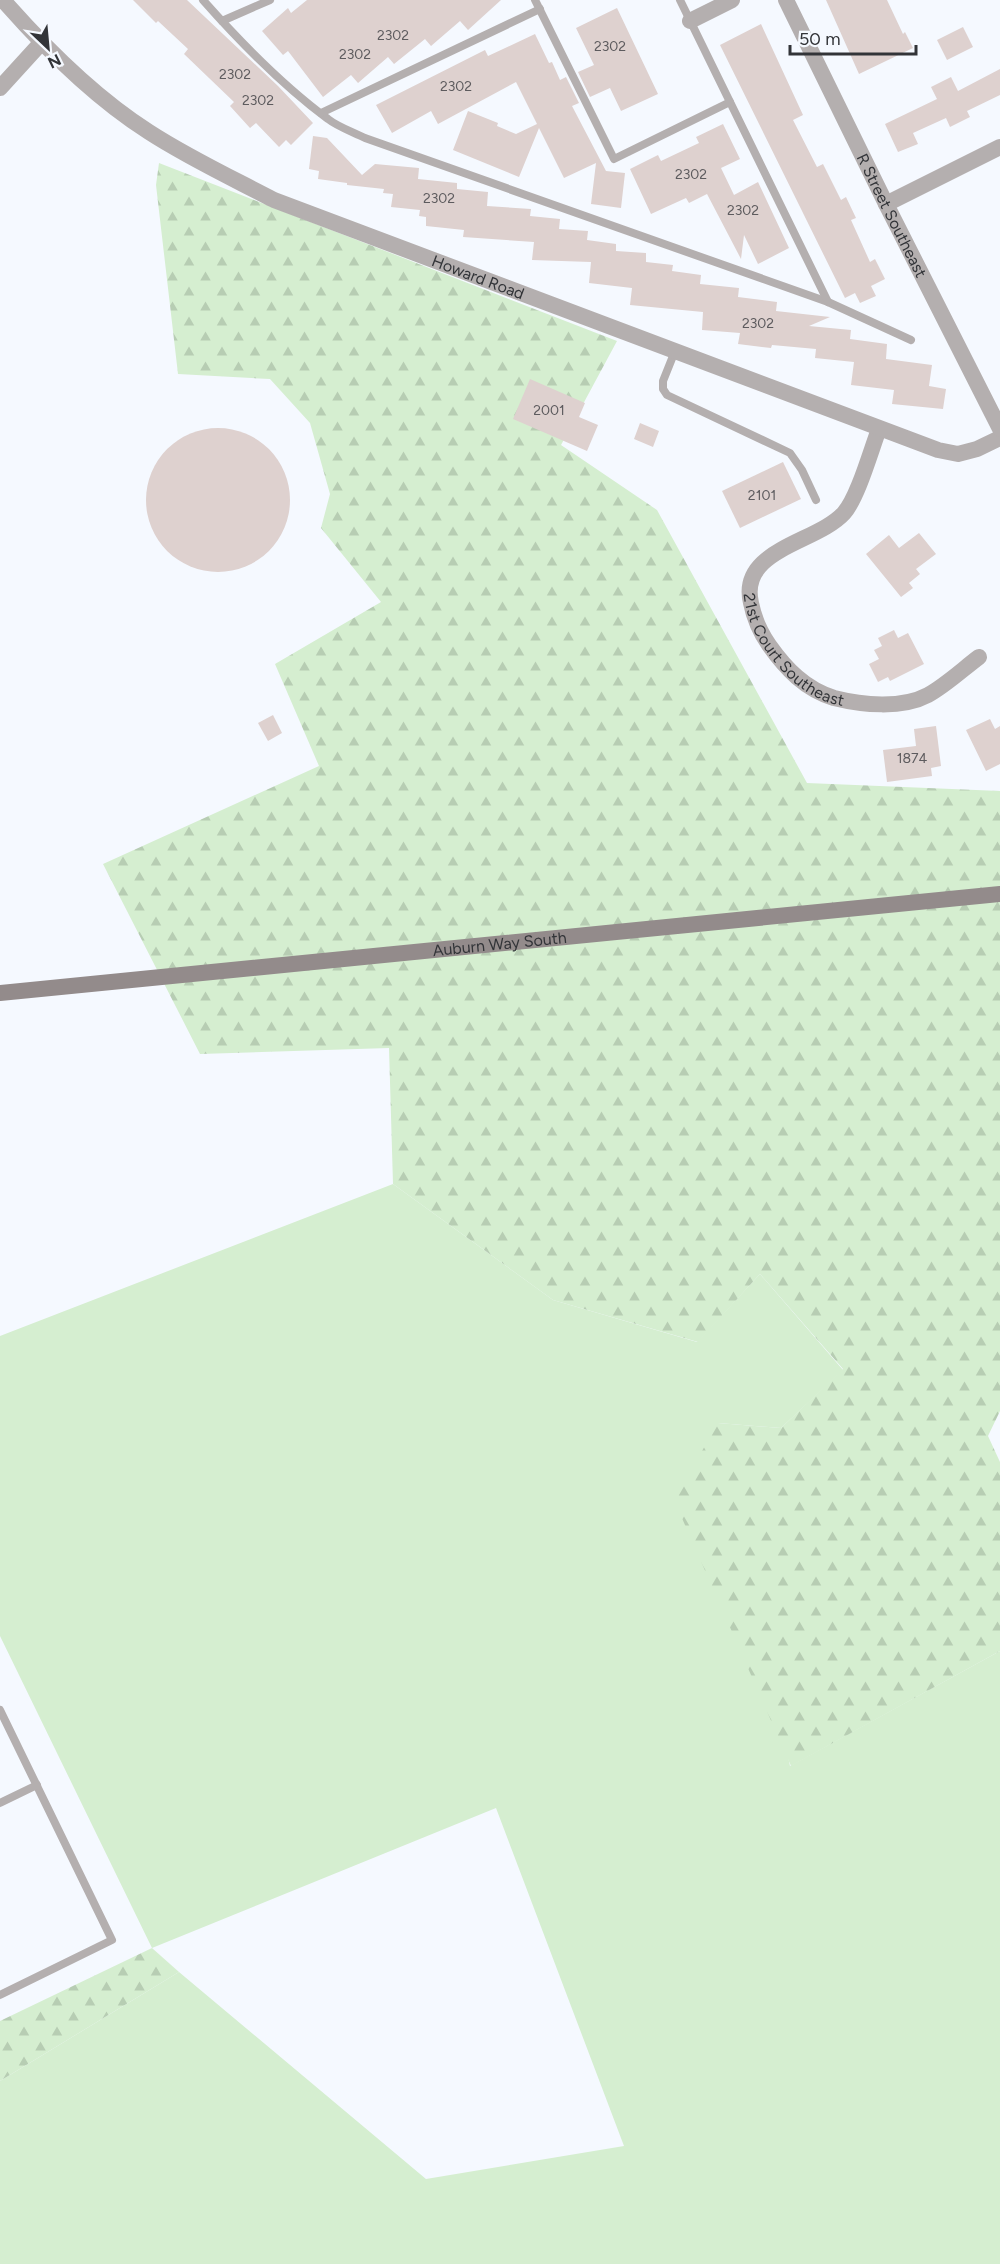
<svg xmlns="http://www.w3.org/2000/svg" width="1000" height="2264" viewBox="0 0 1000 2264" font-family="Figtree,sans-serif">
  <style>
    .grass { fill: #d5eed0 }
    .forest { fill: url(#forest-firs) }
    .building { fill: #ded1cf }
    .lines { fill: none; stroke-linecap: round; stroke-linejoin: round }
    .service { stroke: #b4afaf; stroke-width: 8 }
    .minor { stroke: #b4afaf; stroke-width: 16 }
    .tertiary { stroke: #b4afaf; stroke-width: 16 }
    .secondary { stroke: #938b8b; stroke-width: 16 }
    .labels { text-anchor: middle; stroke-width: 4.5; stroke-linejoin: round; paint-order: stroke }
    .number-label { font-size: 14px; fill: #5d5b5e }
    .street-label { font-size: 16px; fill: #323438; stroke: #f5f9ff }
  </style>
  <defs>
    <pattern id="forest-firs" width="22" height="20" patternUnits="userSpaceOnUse" patternTransform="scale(1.5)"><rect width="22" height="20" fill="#d5eed0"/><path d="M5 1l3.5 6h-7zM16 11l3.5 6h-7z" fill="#b7cdb3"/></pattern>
  </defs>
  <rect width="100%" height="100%" fill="#f5f9ff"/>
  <!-- grass -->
  <polygon class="grass" points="393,1184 553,1300 697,1342 760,1274 843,1370 781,1428 718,1423 790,1766 1000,1651 1000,2264 0,2264 0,2081 179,1972 426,2179 624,2146 496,1808 152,1948 0,1636 0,1336"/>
  <!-- forest -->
  <g class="forest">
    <polygon points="159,163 617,341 561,445 657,510 807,783 1000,791 1000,1411 988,1436 1000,1462 1000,1651 791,1766 674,1500 718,1423 781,1428 843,1369 760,1274 698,1342 553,1300 393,1184 389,1048 200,1054 103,864 319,766 275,664 381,602 321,528 330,494 310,423 270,379 178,374 156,185"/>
    <polygon points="152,1948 179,1972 0,2081 0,2021"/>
  </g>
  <!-- building -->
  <g class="building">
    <polygon points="133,0 187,0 278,86 313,123 291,145 286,140 279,147 256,123 250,128 230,106 234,102 184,54 188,49 158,21 156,23"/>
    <polygon points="307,0 501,0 468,30 460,21 431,46 425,39 394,64 388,57 358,83 351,75 323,97 288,51 283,55 262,31 288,8 291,13"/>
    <polygon points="826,0 887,0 903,34 905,32 913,48 859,74"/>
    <polygon points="617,8 658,94 621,111 610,88 590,97 578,72 594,65 576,28"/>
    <polygon points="761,24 803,115 793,120 817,167 823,164 841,200 846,197 856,218 851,220 870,262 875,259 885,279 871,286 876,296 860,303 855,293 845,298 720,45"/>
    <polygon points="963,27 973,47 947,60 937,40"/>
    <polygon points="535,34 549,63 552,62 560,80 566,77 579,103 572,106 606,171 625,173 621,208 591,204 596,163 564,178 539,128 519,177 453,150 468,111 498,123 497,126 516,134 537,124 516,82 438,124 431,111 392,133 376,105 485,50 488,56"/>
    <polygon points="1000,69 1000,95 967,111 970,117 950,127 946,118 913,133 918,144 898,152 885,124 937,99 931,87 951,77 958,91"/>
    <polygon points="723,124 740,159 721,168 734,195 758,182 789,248 758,264 744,235 741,259 707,194 689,203 686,198 651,214 630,169 658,155 661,161 699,143 696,137"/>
    <polygon points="313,136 327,138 362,175 375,164 419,168 418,179 457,183 457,189 488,192 487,206 531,209 530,216 560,219 559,229 588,231 587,240 616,244 616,251 646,253 646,262 673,265 672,271 701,275 700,284 739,288 738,297 777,302 776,311 830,317 809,326 851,330 850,339 887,344 886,359 932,365 929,386 946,389 943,409 892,404 894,390 851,385 854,362 815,358 816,349 772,345 771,348 738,344 740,333 702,330 703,312 630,305 632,288 589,283 591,262 532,260 534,242 463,237 464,230 426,226 426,217 419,216 420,210 391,207 393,194 383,193 384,189 347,185 347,183 318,179 319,171 309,169"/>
    <polygon points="530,379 585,403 579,417 598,425 587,451 513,419"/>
    <polygon points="640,423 659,431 653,447 634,439"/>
    <circle cx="218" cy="500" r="72"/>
    <polygon points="783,462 801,499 740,528 722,491"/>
    <polygon points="919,533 936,554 916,569 920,574 909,583 913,588 901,597 866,554 889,535 899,548"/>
    <polygon points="894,630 898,638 908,633 924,664 890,681 888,677 878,682 869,664 879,659 874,650 882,646 878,638"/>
    <polygon points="273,715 282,733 268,741 258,723"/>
    <polygon points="990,719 995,729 1000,726 1000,764 986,771 966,730"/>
    <polygon points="936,726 941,766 931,768 932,776 887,782 883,750 916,746 914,729"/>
  </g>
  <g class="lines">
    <!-- service -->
    <g class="service">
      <path d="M203 0C241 43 282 85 328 119 338 127 353 132 365 138L828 302 911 340"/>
      <polyline points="535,0 614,159 730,102"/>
      <polyline points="680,0 828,302"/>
      <polyline points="222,21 270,0"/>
      <polyline points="321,113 540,9"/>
      <polyline points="675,351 663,381 663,389 667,395 790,453 802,470 816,500"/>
      <polyline points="0,1710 112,1940 0,1995"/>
      <polyline points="0,1803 37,1785"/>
    </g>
    <!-- minor -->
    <g class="minor">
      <polyline points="690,21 732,0"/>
      <polyline points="0,88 41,43"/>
      <polyline points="886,204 1000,147"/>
      <path id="s1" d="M879 429C871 450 858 497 844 513 817 543 738 549 751 603 754 618 760 632 769 645 786 669 805 689 834 698 862 705 902 709 928 695 946 685 963 669 979 657"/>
    </g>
    <!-- tertiary -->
    <g class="tertiary">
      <path id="s2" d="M3 0C46 49 94 97 149 132 189 158 232 178 274 200L938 450 958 454 977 449 1000 438"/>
      <path id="s3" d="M786 0 886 204 1000 429"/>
    </g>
    <!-- secondary -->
    <path class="secondary" id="s4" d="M0 993 1000 894"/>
  </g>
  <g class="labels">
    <!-- number labels -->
    <g class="number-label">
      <text x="393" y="40">2302</text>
      <text x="610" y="51">2302</text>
      <text x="355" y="59">2302</text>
      <text x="235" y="79">2302</text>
      <text x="456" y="91">2302</text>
      <text x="258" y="105">2302</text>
      <text x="691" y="179">2302</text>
      <text x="439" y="203">2302</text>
      <text x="743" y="215">2302</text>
      <text x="758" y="328">2302</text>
      <text x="549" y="415">2001</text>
      <text x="762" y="500">2101</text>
      <text x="912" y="763">1874</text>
    </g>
    <!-- street labels -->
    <g class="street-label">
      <text dy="6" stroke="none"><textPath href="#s3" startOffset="240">R Street Southeast</textPath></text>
      <text dy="6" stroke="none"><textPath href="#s2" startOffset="558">Howard Road</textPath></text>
      <text dy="6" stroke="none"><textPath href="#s1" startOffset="297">21st Court Southeast</textPath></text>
      <text dy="6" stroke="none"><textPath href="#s4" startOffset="502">Auburn Way South</textPath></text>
    </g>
  </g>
  <!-- north arrow -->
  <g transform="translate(48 48) rotate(154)" stroke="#f5f9ff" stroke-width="4.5" paint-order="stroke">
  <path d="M0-4.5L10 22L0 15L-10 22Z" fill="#323438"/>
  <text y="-9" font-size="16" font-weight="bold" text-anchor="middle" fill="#323438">N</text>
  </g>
  <!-- scale -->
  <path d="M790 45v9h126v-9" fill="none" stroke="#323438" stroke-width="3"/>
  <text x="799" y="45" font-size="18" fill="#323438" stroke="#f5f9ff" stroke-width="4.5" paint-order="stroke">50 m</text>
</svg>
